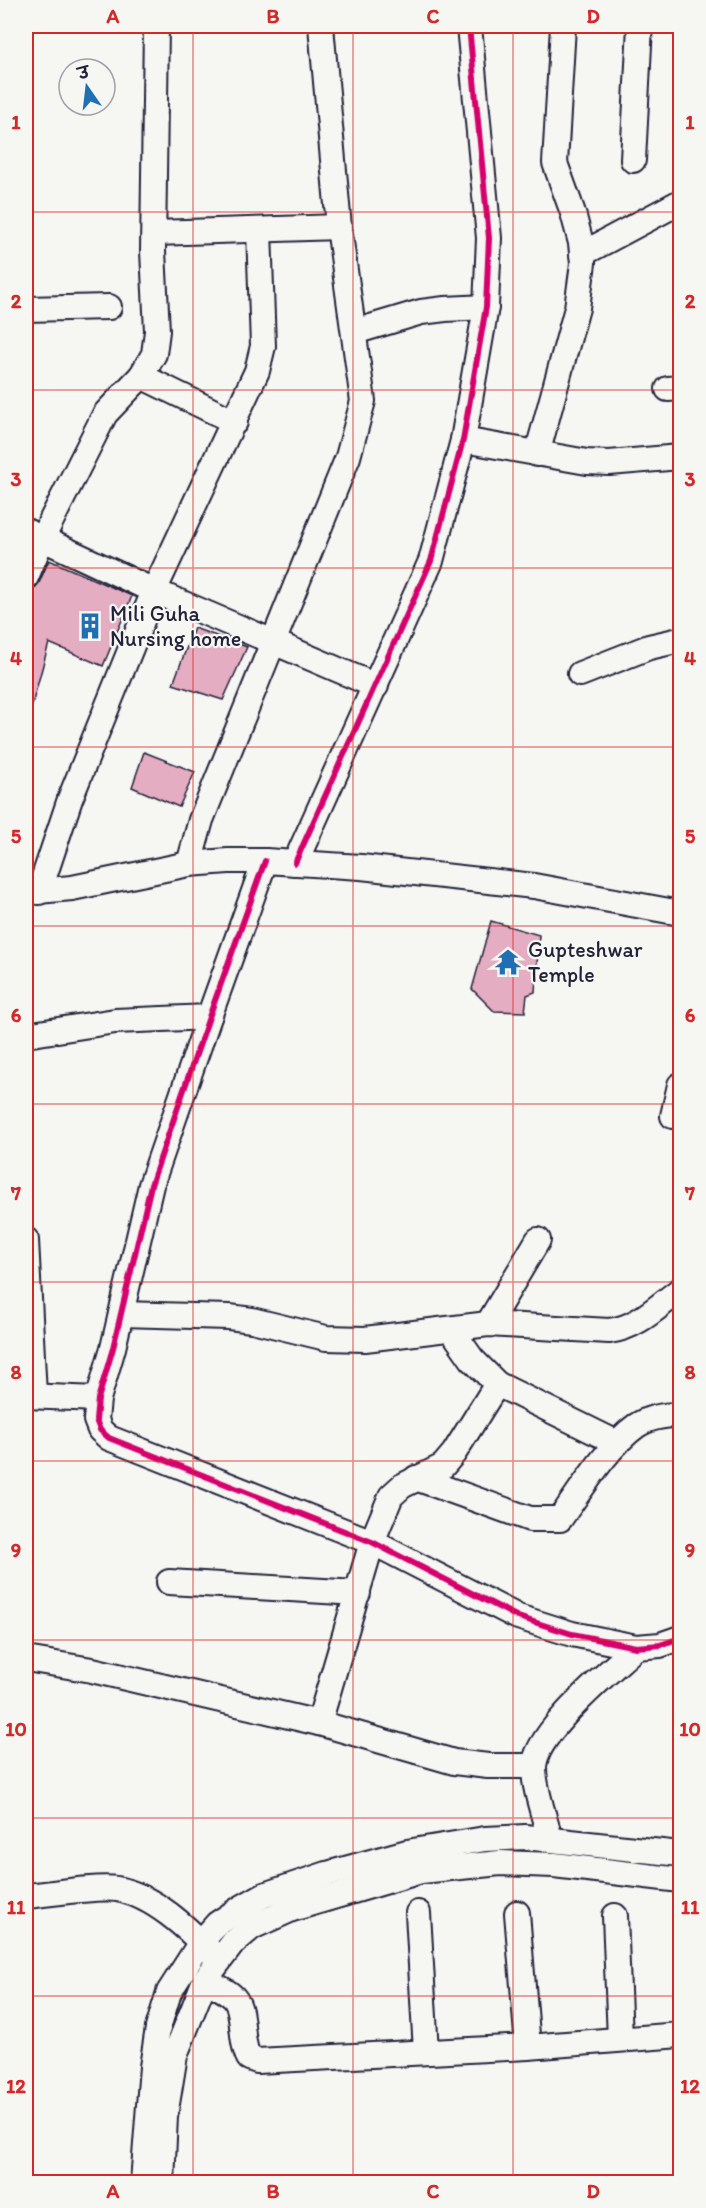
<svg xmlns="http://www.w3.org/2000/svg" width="706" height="2208" viewBox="0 0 706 2208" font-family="Itim,'Playpen Sans Deva',sans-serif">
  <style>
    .water { fill: #99d8fb; stroke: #698fae; stroke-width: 1.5 }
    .building { fill: #e5adc2; stroke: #22223b; stroke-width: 1.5 }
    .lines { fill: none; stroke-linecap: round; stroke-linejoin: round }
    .minor-casing { stroke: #22223b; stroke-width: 28 }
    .minor { stroke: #f6f6f2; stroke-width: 24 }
    .cycleway-casing { stroke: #f6f6f2; stroke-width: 10 }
    .cycleway { stroke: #d6006c; stroke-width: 6 }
    .grid { fill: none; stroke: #d62828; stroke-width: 1.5; stroke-opacity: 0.55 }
    .labels { text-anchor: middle; stroke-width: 4.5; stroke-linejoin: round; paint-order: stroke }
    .poi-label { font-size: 22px; fill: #22223b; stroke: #f6f6f2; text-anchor: start }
    .neatline { fill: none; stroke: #d62828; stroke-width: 2 }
    .grid-label { font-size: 20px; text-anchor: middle; font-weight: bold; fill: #d62828 }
  </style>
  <rect width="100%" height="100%" fill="#f6f6f2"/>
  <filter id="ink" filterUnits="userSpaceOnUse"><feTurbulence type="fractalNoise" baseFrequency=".0167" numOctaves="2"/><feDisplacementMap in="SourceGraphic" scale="12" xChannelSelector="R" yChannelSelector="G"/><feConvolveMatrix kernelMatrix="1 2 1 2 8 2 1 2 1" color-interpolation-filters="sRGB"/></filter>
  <g filter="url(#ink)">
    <!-- water -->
    <polygon class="water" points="259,2176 374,2182 259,2182"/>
    <!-- building -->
    <g class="building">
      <polygon points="49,560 132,596 103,666 49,643 30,712 26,711 26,591 34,589 39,583"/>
      <polygon points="194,628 247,647 223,700 173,684"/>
      <polygon points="144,752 195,772 179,807 132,787"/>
      <polygon points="491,921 539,935 535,992 527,995 525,1012 494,1011 472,989"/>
    </g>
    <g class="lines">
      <!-- minor casing -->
      <g class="minor-casing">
        <g id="minor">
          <polyline points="633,160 640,26"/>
          <polyline points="155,233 339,227"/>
          <polyline points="582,254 680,202"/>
          <polyline points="26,309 109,307"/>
          <polyline points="354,332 421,312 445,309 486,307"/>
          <polyline points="141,376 235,422"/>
          <polyline points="668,389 680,388"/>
          <polyline points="463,440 587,462 609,463 680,457"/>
          <polyline points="537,454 577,308 583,263 581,243 573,213 555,163 563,26"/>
          <polyline points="26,531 154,591 376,686"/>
          <polyline points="26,577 42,539 105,414 141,376 154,354 157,331 153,251 156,26"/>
          <polyline points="580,674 649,647 680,640"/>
          <polyline points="265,861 209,1017 151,1185 113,1348 98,1399 96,1420 100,1430 109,1438 372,1542 518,1617 572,1634 636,1647 660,1645 680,1638"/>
          <polyline points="295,863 431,561 463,440 486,307 489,238 469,26"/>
          <polyline points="189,864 201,820 348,457 363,401 339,227 321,26"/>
          <polyline points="26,892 72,888 189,864 228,861 265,861 361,867 534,886 680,913"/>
          <polyline points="39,892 70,799 154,591 257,371 263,346 259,230"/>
          <polyline points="26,1035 115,1021 209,1017"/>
          <polyline points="673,1116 680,1085"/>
          <polyline points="26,1240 34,1395"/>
          <path d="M121 1314 229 1317 252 1320 326 1338 365 1339 488 1324 609 1331C637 1328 658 1306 680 1290"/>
          <polyline points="488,1324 538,1240"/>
          <polyline points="451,1329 472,1359 497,1384 617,1443"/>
          <polyline points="26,1396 98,1399"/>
          <path d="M416 1478 530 1519H560C581 1490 608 1446 636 1426 649 1417 665 1415 680 1415"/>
          <polyline points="169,1582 358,1593"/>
          <polyline points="26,1659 92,1670 319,1723 454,1762 488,1766 534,1766"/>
          <polyline points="319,1723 372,1542 391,1496 402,1486 443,1466 454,1453 497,1384"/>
          <path d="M550 1839C545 1818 534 1789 534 1768 534 1733 611 1671 636 1647"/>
          <path d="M26 1896C50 1894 95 1886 117 1889 154 1896 187 1928 212 1953"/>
          <polyline points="418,1913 426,2052"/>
          <polyline points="517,1913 528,2047"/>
          <polyline points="615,1916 620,2039"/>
          <path d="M205 1980C240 1998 239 1997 243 2035 244 2044 245 2051 249 2058L257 2061 528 2047 680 2035"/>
          <polyline points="143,2182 152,2067 158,2028 169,1992 201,1942 217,1924 241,1908 264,1895 327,1874 407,1852 485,1839 525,1837 680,1854"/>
          <polyline points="162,2182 165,2116 175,2055 205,1980 233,1943 252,1927 292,1909 421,1871 500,1863 554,1865 680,1880"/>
        </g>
      </g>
      <!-- minor -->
      <use href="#minor" class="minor"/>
      <!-- cycleway casing -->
      <g class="cycleway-casing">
        <g id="cycleway">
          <polyline points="265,861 209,1017 151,1185 113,1348 98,1399 96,1420 100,1430 109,1438 372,1542 518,1617 572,1634 636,1647 660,1645 680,1638"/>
          <polyline points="295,863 431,561 463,440 486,307 489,238 469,26"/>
        </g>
      </g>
      <!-- cycleway -->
      <use href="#cycleway" class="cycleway"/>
    </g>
  </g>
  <!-- grid -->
  <path class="grid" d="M193 26V2182M353 26V2182M513 26V2182M26 212H680M26 390H680M26 568H680M26 747H680M26 926H680M26 1104H680M26 1282H680M26 1461H680M26 1640H680M26 1818H680M26 1996H680"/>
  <!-- icons -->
  <defs>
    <g id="building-bare" transform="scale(2.07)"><path d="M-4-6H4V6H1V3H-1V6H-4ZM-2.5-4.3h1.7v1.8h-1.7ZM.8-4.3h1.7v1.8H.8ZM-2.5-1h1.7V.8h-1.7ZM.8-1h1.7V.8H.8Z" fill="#1f6fb2" stroke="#f6f6f2" stroke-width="2.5" paint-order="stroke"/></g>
    <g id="temple-bare" transform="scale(2.07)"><path d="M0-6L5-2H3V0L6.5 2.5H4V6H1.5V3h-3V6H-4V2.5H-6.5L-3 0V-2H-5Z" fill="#1f6fb2" stroke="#f6f6f2" stroke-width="2.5" paint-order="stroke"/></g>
  </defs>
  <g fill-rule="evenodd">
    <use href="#building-bare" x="90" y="626"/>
    <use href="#temple-bare" x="508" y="962"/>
  </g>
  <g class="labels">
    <!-- poi labels -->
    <g class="poi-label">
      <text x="110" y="621">Mili Guha<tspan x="110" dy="25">Nursing home</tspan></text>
      <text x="528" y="957">Gupteshwar<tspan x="528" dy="25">Temple</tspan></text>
    </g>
  </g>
  <!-- margin -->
  <rect width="706" height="2208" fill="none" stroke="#f6f6f2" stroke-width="66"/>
  <!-- north arrow -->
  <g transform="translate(87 87) rotate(346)"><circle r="28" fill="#f6f6f2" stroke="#a1a1a9" stroke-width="1.5"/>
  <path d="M0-4.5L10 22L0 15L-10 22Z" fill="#1f6fb2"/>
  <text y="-9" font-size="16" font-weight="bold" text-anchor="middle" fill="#22223b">उ</text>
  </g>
  <rect x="33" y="33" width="640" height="2142" class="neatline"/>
  <g class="grid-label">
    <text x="113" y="23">A</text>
    <text x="273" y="23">B</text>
    <text x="433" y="23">C</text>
    <text x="593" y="23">D</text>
    <text x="16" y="129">1</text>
    <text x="690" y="129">1</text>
    <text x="16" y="308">2</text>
    <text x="690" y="308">2</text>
    <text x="16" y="486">3</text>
    <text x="690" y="486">3</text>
    <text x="16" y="665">4</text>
    <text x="690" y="665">4</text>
    <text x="16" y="843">5</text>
    <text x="690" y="843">5</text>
    <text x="16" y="1022">6</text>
    <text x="690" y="1022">6</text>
    <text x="16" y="1200">7</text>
    <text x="690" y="1200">7</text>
    <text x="16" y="1379">8</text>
    <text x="690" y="1379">8</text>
    <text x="16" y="1557">9</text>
    <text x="690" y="1557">9</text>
    <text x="16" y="1736">10</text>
    <text x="690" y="1736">10</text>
    <text x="16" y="1914">11</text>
    <text x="690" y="1914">11</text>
    <text x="16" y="2093">12</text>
    <text x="690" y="2093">12</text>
    <text x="113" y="2198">A</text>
    <text x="273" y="2198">B</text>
    <text x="433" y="2198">C</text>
    <text x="593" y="2198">D</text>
  </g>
</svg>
